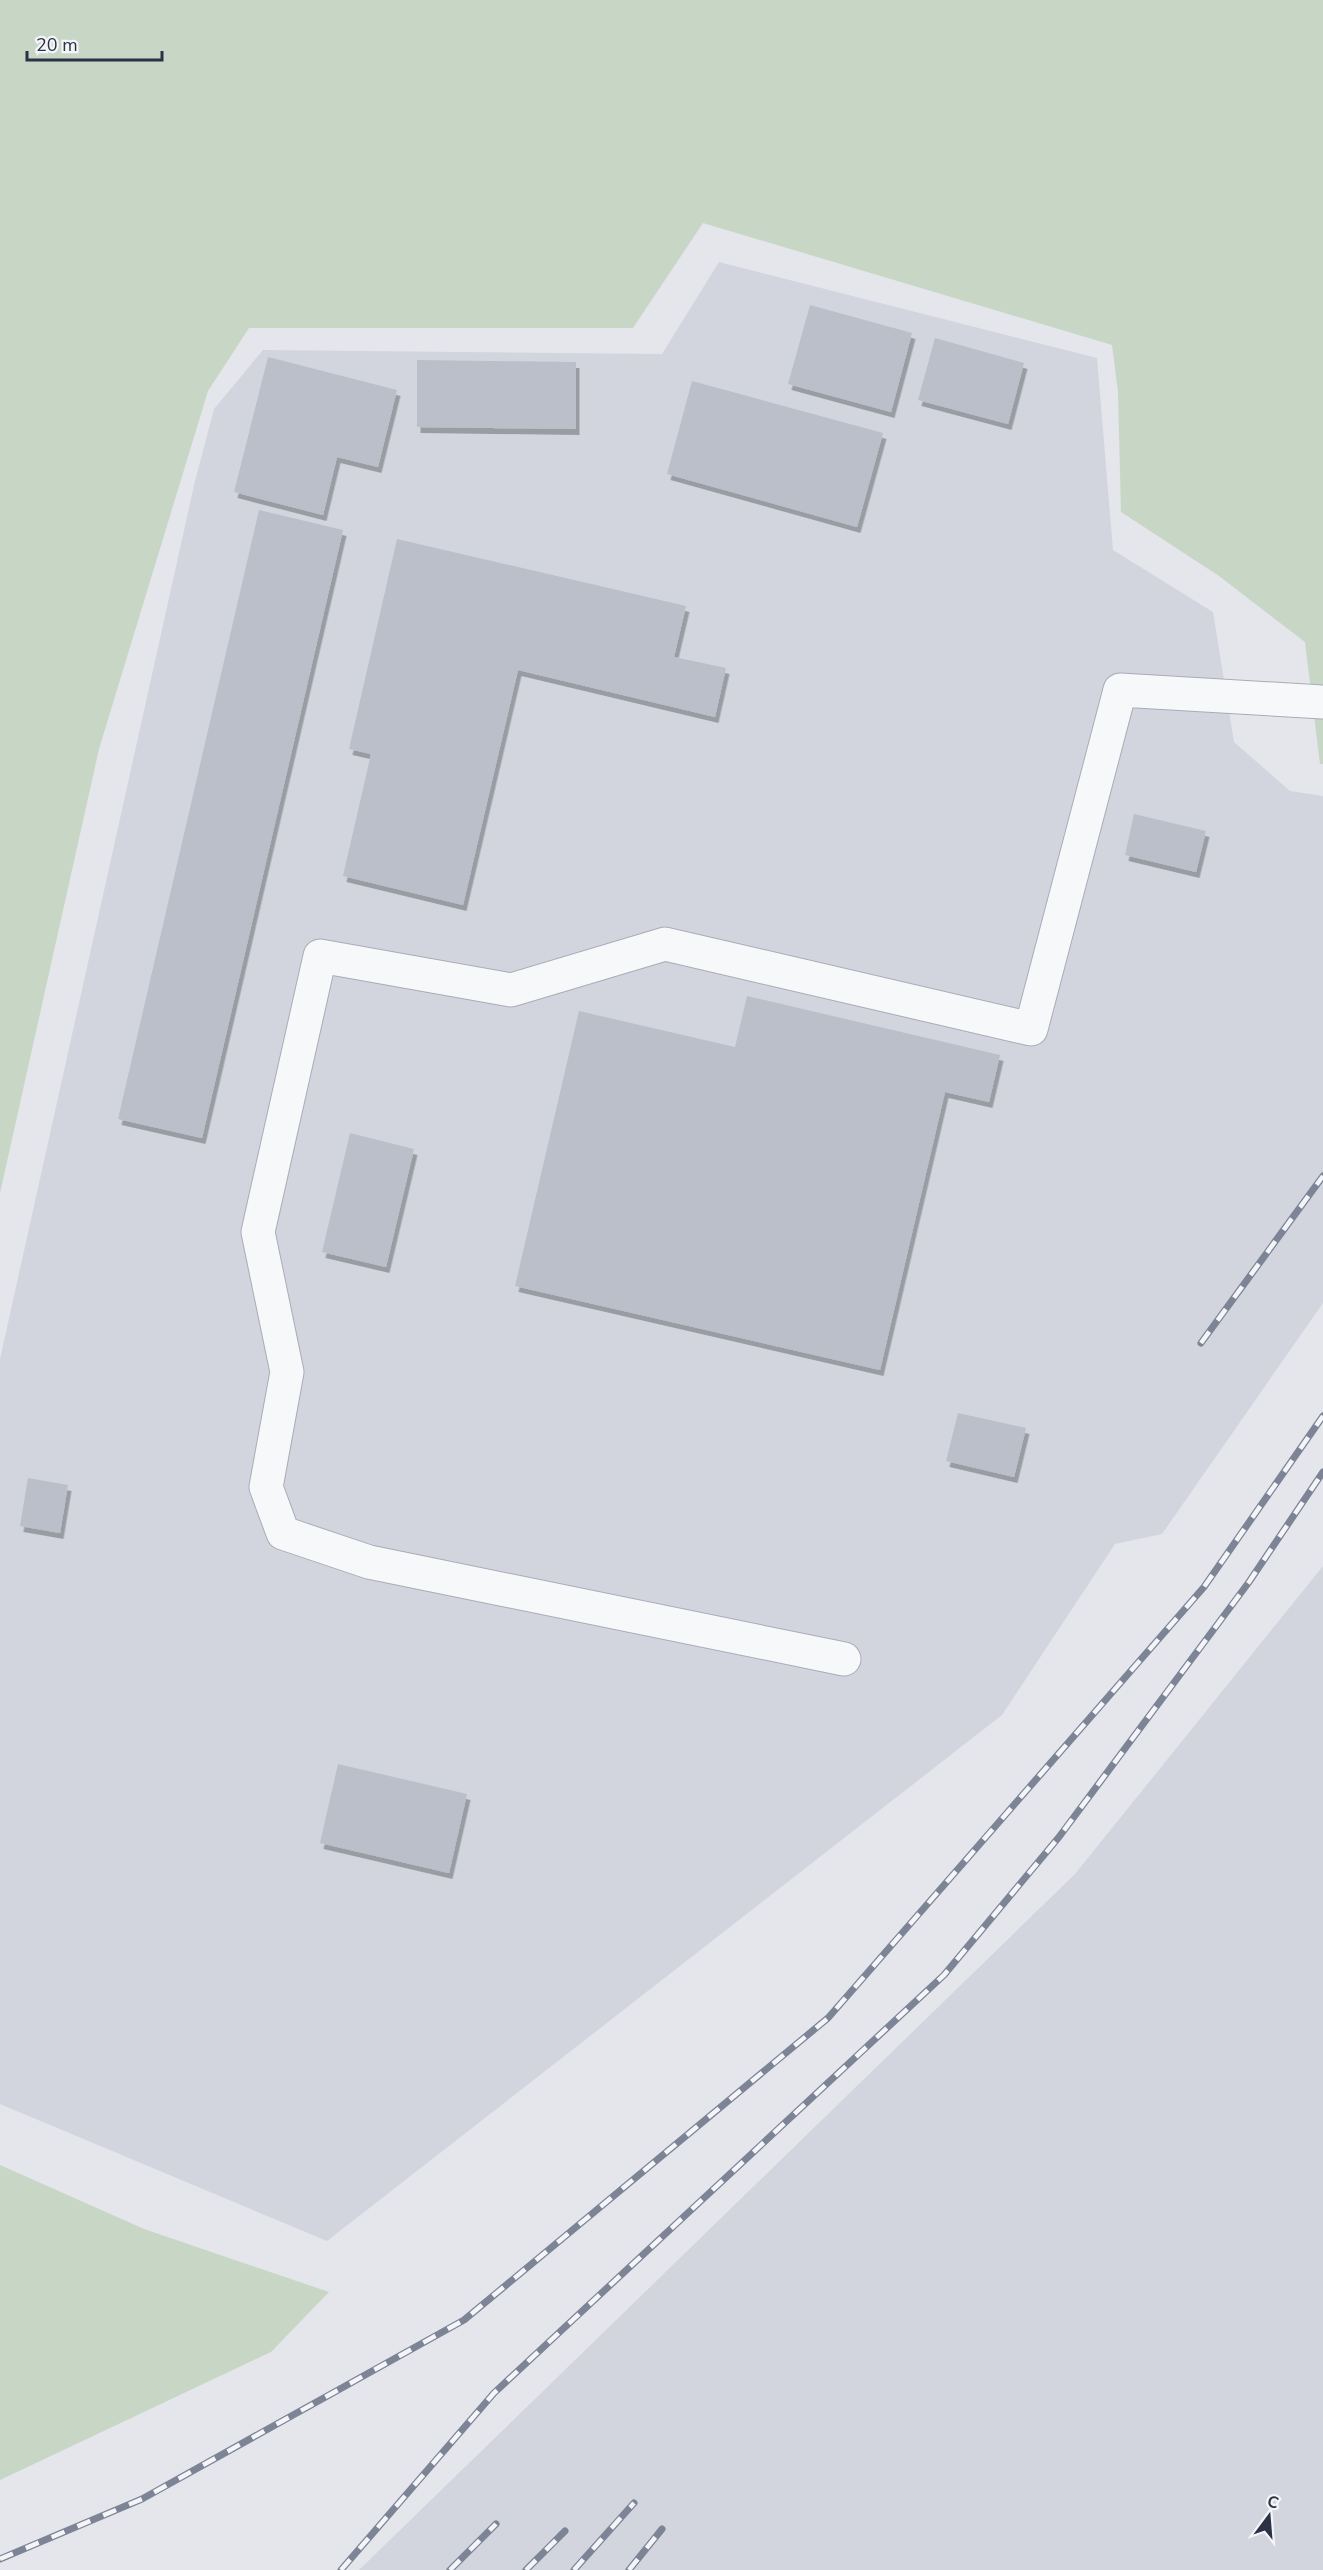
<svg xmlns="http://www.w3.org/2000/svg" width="1323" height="2570" viewBox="0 0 1323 2570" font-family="'Nunito Sans',sans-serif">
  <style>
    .built { fill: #d2d5de }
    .green { fill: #c7d6c5 }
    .building { fill: #bbbfca; filter: url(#shadow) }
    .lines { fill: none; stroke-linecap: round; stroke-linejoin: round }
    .minor-casing { stroke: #a9acb7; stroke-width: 35 }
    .minor { stroke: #f7f8fa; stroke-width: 33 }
    .rail-casing { stroke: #7d8496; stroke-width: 7 }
    .rail { stroke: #f4f5f9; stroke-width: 4.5; stroke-dasharray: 14; stroke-linecap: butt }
  </style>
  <defs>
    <filter id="shadow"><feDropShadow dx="3.5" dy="6" stdDeviation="0" flood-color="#0004"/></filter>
  </defs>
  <rect width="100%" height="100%" fill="#e4e6ec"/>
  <!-- built -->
  <g class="built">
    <polygon points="719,262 1097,358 1113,550 1213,612 1234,742 1290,791 1323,796 1323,1303 1162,1534 1115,1544 1002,1715 327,2241 0,2104 0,1359 195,481 214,409 263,350 662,354"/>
    <polygon points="1323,1566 1323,2570 359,2570 1075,1874"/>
  </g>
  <!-- green -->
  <g class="green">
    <polygon points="0,0 1323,0 1323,764 1320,764 1305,642 1219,576 1121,512 1118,392 1112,345 703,223 633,328 249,328 208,391 99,749 0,1193"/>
    <polygon points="0,2165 144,2229 329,2292 271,2352 0,2480"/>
  </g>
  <!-- building -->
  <g class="building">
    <polygon points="810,305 912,333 891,412 788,384"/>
    <polygon points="935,338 1024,363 1008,424 918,400"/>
    <polygon points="268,357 397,390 378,467 337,457 323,515 234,492"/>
    <polygon points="417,360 576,362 576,429 417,427"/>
    <polygon points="692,381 883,433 857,527 667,474"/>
    <polygon points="259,510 343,530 202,1138 118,1119"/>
    <polygon points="397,539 686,606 674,657 726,668 715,717 518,670 463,905 343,876 371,754 349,749"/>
    <polygon points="1134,814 1206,831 1196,872 1125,855"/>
    <polygon points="747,996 1000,1055 989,1102 945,1092 880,1370 515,1286 579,1011 735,1047"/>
    <polygon points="350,1133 414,1149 386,1267 322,1252"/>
    <polygon points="958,1413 1026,1428 1014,1477 946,1461"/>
    <polygon points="28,1478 68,1485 60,1533 20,1526"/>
    <polygon points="338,1764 467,1794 449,1873 320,1843"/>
  </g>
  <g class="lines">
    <!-- minor casing -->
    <g class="minor-casing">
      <polyline id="minor" points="844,1659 369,1562 283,1533 266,1487 287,1372 258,1232 320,956 511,990 665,944 1031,1029 1120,690 1323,702"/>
    </g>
    <!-- minor -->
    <use href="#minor" class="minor"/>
    <!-- rail casing -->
    <g class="rail-casing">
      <g id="rail">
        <polyline points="1201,1343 1323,1176"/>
        <polyline points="0,2559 142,2499 464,2320 828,2018 1204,1587 1323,1416"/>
        <polyline points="341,2570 494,2393 944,1975 1059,1837 1249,1582 1323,1472"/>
        <polyline points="450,2570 496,2524"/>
        <polyline points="526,2570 565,2531"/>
        <polyline points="574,2570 634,2503"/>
        <polyline points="629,2570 662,2529"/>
      </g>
    </g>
    <!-- rail -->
    <use href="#rail" class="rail"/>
  </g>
  <!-- north arrow -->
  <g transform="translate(1269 2516) rotate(16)" stroke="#f4f5f9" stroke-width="4.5" paint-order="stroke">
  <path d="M0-4.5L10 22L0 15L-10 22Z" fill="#2b3245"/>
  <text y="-9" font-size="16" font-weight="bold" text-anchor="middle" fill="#2b3245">С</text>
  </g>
  <!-- scale -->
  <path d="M27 51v9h135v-9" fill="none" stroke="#2b3245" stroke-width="3"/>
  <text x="36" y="51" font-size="18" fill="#2b3245" stroke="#f4f5f9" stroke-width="4.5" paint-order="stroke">20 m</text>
</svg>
